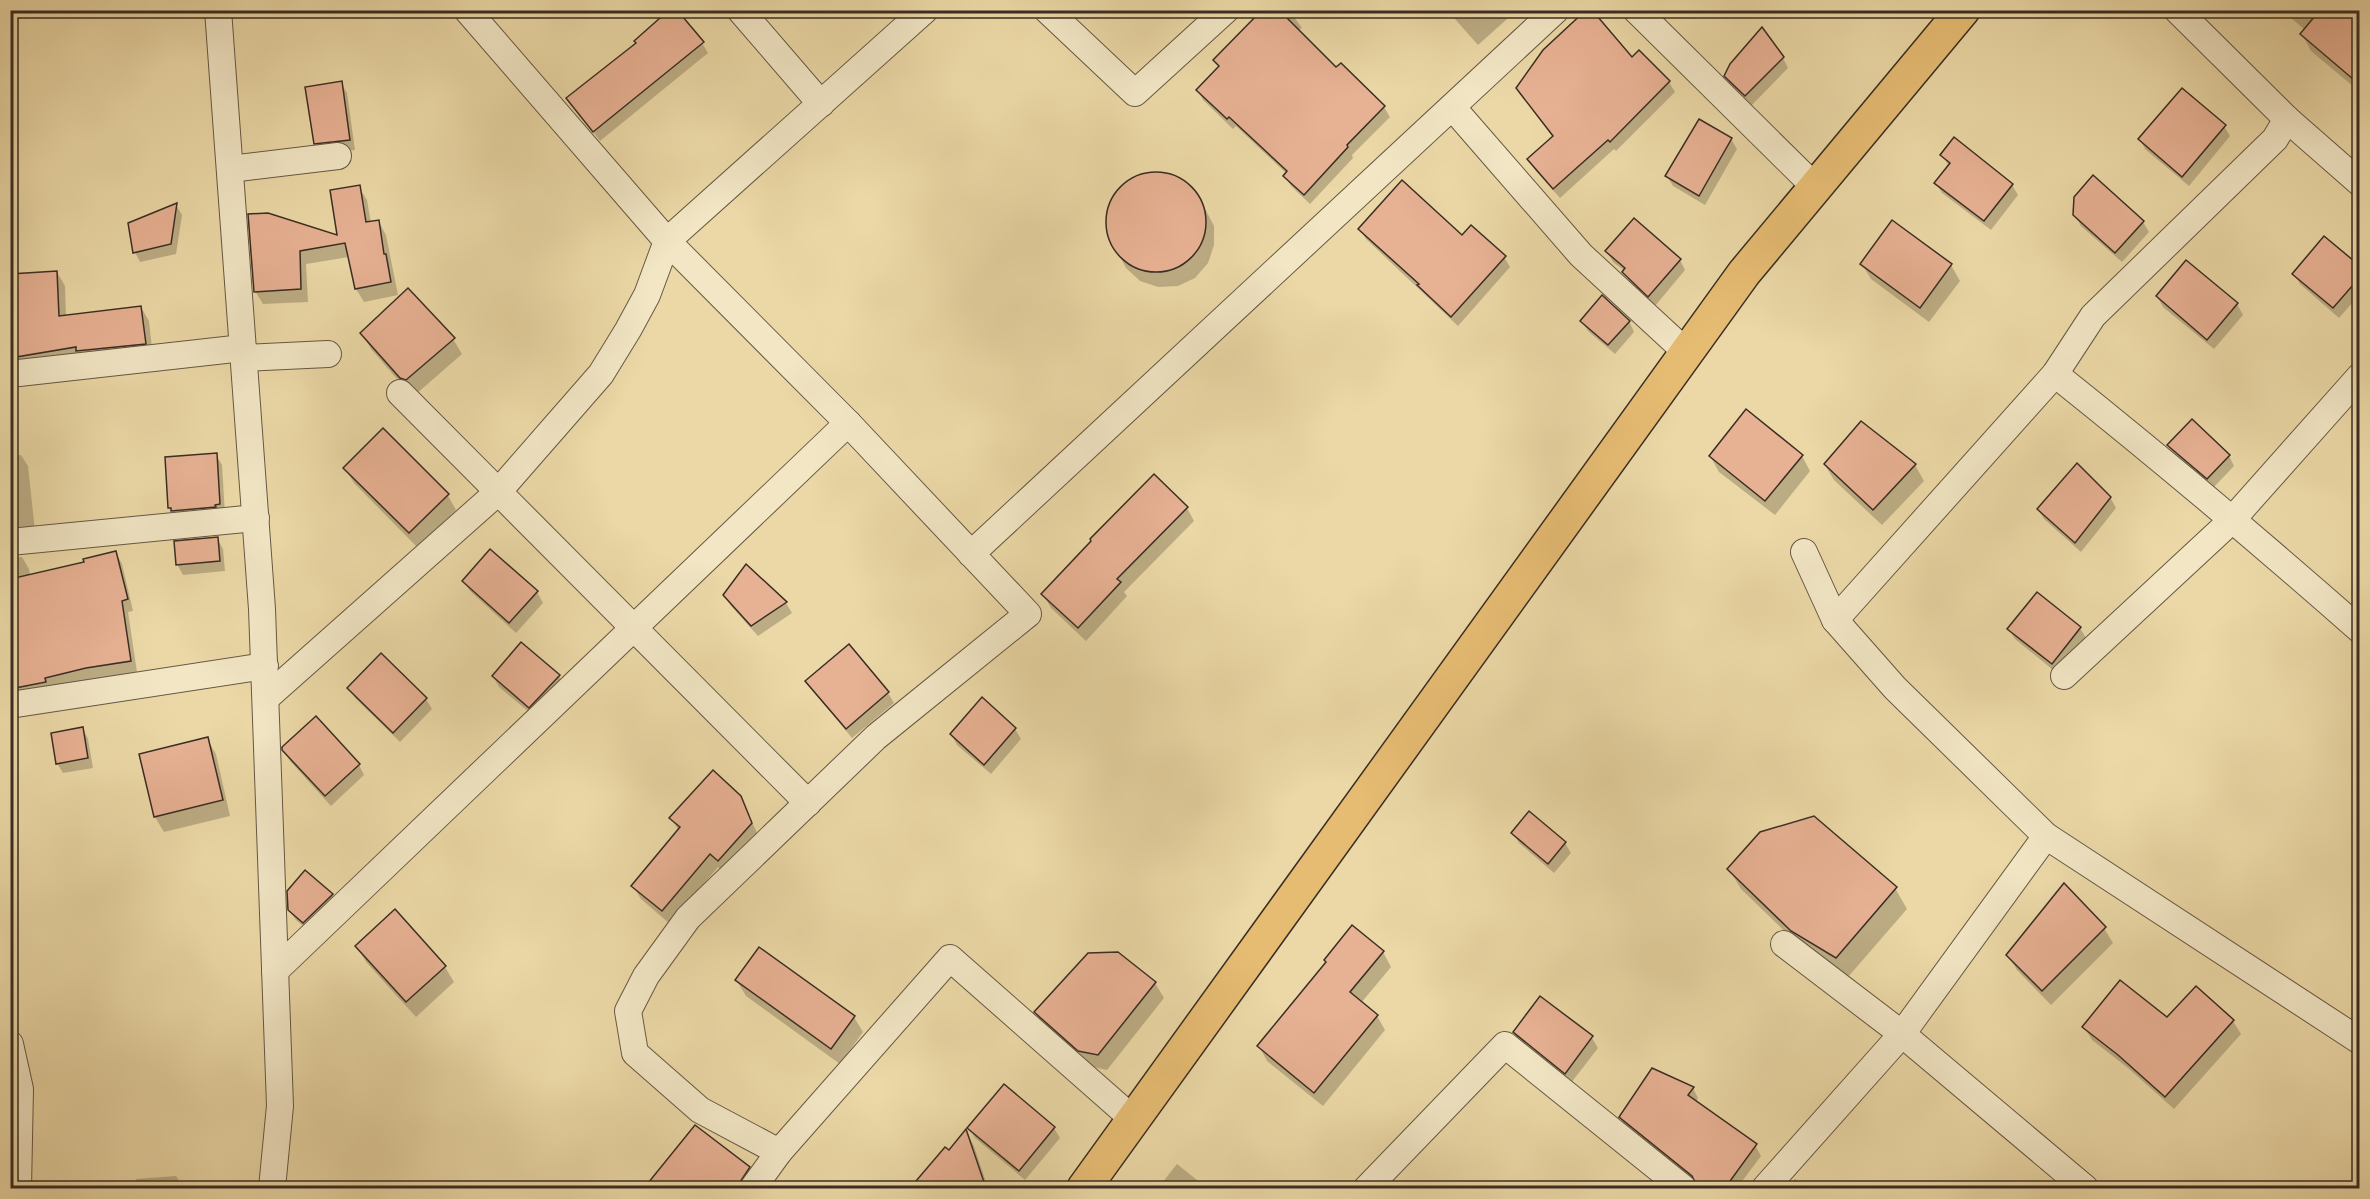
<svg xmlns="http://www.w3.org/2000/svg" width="2370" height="1199" viewBox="0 0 2370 1199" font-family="'IM FELL Great Primer',serif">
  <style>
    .shadow { fill: #0003 }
    .building { fill: #e7b193; stroke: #3a2d23; stroke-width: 1.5 }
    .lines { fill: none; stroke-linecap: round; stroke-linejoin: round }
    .minor-casing { stroke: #665844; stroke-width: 28 }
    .primary-casing { stroke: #3a2d23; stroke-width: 36 }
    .minor { stroke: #f2e6c5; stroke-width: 26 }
    .primary { stroke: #e6bc73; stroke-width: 33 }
  </style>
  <rect width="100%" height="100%" fill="#ebd8a6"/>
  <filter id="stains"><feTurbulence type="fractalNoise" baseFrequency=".00333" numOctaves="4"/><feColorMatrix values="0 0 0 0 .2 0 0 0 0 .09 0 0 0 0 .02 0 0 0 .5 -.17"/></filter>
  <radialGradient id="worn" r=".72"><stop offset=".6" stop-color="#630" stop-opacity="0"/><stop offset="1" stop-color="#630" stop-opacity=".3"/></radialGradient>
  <!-- shadow -->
  <g class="shadow">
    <polygon points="1264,10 1289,10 1302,28 1297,31 1336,69 1384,107 1390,117 1352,155 1353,158 1310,204 1291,186 1285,176 1287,174 1236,126 1233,129 1203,100 1198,90 1219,67 1215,60"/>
    <polygon points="1371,10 1385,10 1378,17"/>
    <polygon points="1447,10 1516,10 1516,11 1478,45"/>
    <polygon points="2282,10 2360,10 2360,92 2311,51 2302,34 2305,30"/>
    <polygon points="702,43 708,53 600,141 568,98 637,44"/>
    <polygon points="1783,58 1788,68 1751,106 1731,86 1725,76"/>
    <polygon points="1632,59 1669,82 1675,92 1616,151 1614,149 1560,198 1535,170 1529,160 1554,138 1518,88"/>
    <polygon points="341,83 347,93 355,150 321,154 315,143"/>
    <polygon points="2224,126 2230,136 2189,186 2145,149 2140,139"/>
    <polygon points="1731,139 1737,149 1705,205 1673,186 1667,176"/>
    <polygon points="1942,155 2012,185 2018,195 1991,230 1942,193 1936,183 1949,166"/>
    <polygon points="1163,172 1181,179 1196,191 1214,226 1214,245 1208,263 1195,278 1178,286 1158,287 1140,281 1126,268 1108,234 1107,215 1113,197 1126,182 1144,174"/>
    <polygon points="359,187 367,200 371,223 379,222 386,235 398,295 364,302 356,289 349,257 306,264 308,302 263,304 255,291 250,215 339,237"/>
    <polygon points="176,205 182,215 176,254 140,262 135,252"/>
    <polygon points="2075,215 2143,222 2149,232 2122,262 2081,226"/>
    <polygon points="1892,222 1951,265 1960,281 1929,322 1871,279 1862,264"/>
    <polygon points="1360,229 1462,237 1504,257 1510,267 1458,326 1366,239"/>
    <polygon points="1607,251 1680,260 1685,270 1655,306 1630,283 1625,271 1613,262"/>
    <polygon points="2186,262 2237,304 2243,315 2214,349 2163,307 2157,296"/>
    <polygon points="2360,268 2360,294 2339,318 2300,284 2294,274"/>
    <polygon points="57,272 65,286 66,316 141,307 149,321 153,357 10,373 10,276"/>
    <polygon points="1582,321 1629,321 1634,332 1615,354 1588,331"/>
    <polygon points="362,333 453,339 462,354 415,395 410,394 371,349"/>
    <polygon points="1861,423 1915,465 1924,481 1882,525 1834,480 1825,465"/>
    <polygon points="2168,446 2229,456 2234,466 2213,488 2174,456"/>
    <polygon points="21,455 28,466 35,531 10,540 10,456"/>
    <polygon points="216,455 222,465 225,514 176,518 170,508"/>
    <polygon points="1710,456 1802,456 1810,471 1775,515 1719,472"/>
    <polygon points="345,468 447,494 456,510 418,548 354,483"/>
    <polygon points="2110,497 2116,508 2081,552 2044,519 2038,509"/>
    <polygon points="1187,508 1194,521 1124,592 1127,596 1086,641 1051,608 1043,594"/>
    <polygon points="217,538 223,549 225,571 183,575 177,564"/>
    <polygon points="490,551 537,592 543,603 516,633 470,591 464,581"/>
    <polygon points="116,553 122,564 133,611 128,612 137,672 51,689 21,700 14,688 10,671 10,557 22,557 29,569 30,576 86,563"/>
    <polygon points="746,566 786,603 792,613 758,636 731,606 725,595"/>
    <polygon points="2037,594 2080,628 2086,638 2058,674 2015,639 2009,629"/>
    <polygon points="493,676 559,676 564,686 535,717 499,687"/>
    <polygon points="807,681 888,693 894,703 852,738 813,691"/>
    <polygon points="349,688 426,699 432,709 400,742 355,698"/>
    <polygon points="83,729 88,739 93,768 63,773 57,763"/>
    <polygon points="1015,729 1021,739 991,774 957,745 951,734"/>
    <polygon points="207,739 216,754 230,816 164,832 155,817"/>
    <polygon points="284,750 359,765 364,775 331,806 290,761"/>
    <polygon points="740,797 759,837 726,874 718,867 670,924 641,899 633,886 679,831 671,818"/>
    <polygon points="1513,833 1565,843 1571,853 1554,873 1519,843"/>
    <polygon points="1729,869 1895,888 1907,909 1848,977 1805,951 1741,889"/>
    <polygon points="305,872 332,895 338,905 310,932 296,920 289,910"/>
    <polygon points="2104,928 2113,943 2051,1005 2017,970 2008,955"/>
    <polygon points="357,946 445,967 454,982 416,1017 366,962"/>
    <polygon points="1383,952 1391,967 1361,1003 1377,1016 1385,1030 1323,1106 1267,1061 1259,1046"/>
    <polygon points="737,981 854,1017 863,1032 840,1064 746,996"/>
    <polygon points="1155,983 1164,998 1107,1070 1089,1066 1045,1028 1036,1013"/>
    <polygon points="1540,998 1592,1038 1598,1048 1571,1083 1520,1043 1514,1032"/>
    <polygon points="2233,1021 2241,1034 2174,1109 2128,1068 2092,1040 2084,1027"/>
    <polygon points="1004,1086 1054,1128 1060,1138 1025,1180 975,1138 969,1128"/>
    <polygon points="1693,1088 1698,1098 1696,1102 1755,1145 1761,1156 1737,1188 1699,1188 1699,1186 1626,1127 1621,1117"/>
    <polygon points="966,1132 974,1146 988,1188 912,1188 945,1149 949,1152"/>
    <polygon points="1177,1164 1207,1188 1158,1188"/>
    <polygon points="748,1168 756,1182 752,1188 651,1188 649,1185"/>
    <polygon points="176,1176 184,1188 137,1188 136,1179"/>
    <polygon points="1795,1179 1810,1188 1787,1188"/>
  </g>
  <!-- building -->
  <g class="building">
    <polygon points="669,10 677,10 704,42 593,132 566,98 636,43 634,41"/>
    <polygon points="1262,10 1279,10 1336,67 1341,63 1385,106 1347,145 1348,147 1304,195 1283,176 1287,171 1229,117 1227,119 1196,90 1219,66 1213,60"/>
    <polygon points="1586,10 1592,10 1632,57 1639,50 1670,81 1610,142 1608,140 1553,189 1527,159 1553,136 1516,88 1543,50"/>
    <polygon points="2320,10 2360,10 2360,85 2300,34"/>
    <polygon points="1762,27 1784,57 1745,96 1724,76 1730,64"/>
    <polygon points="342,81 350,140 314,144 305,87"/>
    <polygon points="2182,88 2226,125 2182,177 2138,139"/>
    <polygon points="1699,119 1732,138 1699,196 1665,176"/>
    <polygon points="1954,137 2013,184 1984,221 1934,183 1950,163 1940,155"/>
    <circle cx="1156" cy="222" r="50"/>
    <polygon points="2093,175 2144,221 2115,253 2073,215 2074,197"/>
    <polygon points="1402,180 1462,235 1471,225 1506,256 1451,317 1417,285 1419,284 1358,229"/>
    <polygon points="360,185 366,222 379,220 384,254 386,254 391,282 355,289 345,243 300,251 301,289 254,292 248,214 268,213 337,235 330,190"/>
    <polygon points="177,203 171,244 133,253 128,223"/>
    <polygon points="1634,218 1681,259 1648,297 1622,272 1625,268 1605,251"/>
    <polygon points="1892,220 1952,264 1920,308 1860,264"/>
    <polygon points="2324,236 2360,266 2360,277 2333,308 2292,274"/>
    <polygon points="2186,260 2238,303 2207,340 2156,296"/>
    <polygon points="57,271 59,316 141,306 146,344 76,351 76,347 10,358 10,274"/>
    <polygon points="408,288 455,338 406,380 400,378 360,333"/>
    <polygon points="1602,295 1630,321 1608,345 1580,321"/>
    <polygon points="1746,409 1803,455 1765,501 1709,456"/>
    <polygon points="2192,419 2230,455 2207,479 2167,445"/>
    <polygon points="1861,421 1916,464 1873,510 1824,464"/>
    <polygon points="383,428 449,494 409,533 343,468"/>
    <polygon points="217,453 220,504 215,505 216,507 171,511 171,508 168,508 165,457"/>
    <polygon points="2077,463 2111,497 2075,543 2037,509"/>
    <polygon points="1154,474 1188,507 1117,579 1121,582 1078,628 1041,594 1091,541 1090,539"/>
    <polygon points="218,537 220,561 176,565 174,541"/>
    <polygon points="490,549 538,591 509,623 462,581"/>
    <polygon points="116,551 128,599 122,601 131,661 86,668 45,678 46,682 10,689 10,579 84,562 83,559"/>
    <polygon points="746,564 787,602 751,626 723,595"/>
    <polygon points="2037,592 2081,627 2052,664 2007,629"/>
    <polygon points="521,642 560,675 529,708 492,676"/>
    <polygon points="849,644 889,692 846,729 805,681"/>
    <polygon points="381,653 427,698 393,733 347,688"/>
    <polygon points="982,697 1016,728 984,765 950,734"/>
    <polygon points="316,716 360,764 325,796 282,750 282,747"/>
    <polygon points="83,727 88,758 56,764 51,733"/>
    <polygon points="208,737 223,800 154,817 139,754"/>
    <polygon points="713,770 741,796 752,823 718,861 710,854 662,911 631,886 680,827 669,818"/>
    <polygon points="1529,811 1566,842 1548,864 1511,833"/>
    <polygon points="1814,816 1897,887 1836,958 1791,931 1727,869 1760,832"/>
    <polygon points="305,870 333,894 303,923 288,910 287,891"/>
    <polygon points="2064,883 2106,927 2042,991 2006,955"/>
    <polygon points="395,909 446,966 406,1002 355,946"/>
    <polygon points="1352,925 1384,951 1350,992 1378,1015 1314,1093 1257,1046 1326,962 1324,960"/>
    <polygon points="759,947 855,1016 831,1049 735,980"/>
    <polygon points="1118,952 1156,982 1098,1055 1078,1051 1034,1012 1088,953"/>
    <polygon points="2120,980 2167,1017 2196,986 2234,1020 2165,1097 2118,1055 2082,1027"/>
    <polygon points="1540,996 1593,1036 1565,1074 1513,1032"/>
    <polygon points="1652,1068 1694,1087 1688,1095 1757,1144 1725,1188 1698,1188 1692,1176 1619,1117"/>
    <polygon points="1004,1084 1055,1127 1019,1171 967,1128"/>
    <polygon points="695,1125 750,1167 736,1188 644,1188"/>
    <polygon points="966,1129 986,1188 910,1188 945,1147 949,1150"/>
  </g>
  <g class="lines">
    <!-- minor casing -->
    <g class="minor-casing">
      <g id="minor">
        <polyline points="218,10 262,609 280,1106 272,1188"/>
        <polyline points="467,10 667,241 848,423 1028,614 876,737 688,918 646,976 628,1011 635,1053 700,1110 779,1152"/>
        <polyline points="740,10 821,104"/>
        <polyline points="1047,10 1135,93 1226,10"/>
        <polyline points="1636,10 1815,187"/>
        <polyline points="2177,10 2287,119 2360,183"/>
        <polyline points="1453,108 1581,255 1686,352"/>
        <polyline points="230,169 338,156"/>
        <polyline points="244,358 328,354"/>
        <polyline points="10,374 243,348"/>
        <path d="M2055 374C2159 457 2260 542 2360 630"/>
        <polyline points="400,393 808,803"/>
        <polyline points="10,542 256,518"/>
        <polyline points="1804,552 1835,620 1895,688 2046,836 2360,1041"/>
        <polyline points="971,554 1556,10"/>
        <polyline points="1835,620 2055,374 2093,316 2275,139 2287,119"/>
        <polyline points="2064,676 2231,521 2360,376"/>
        <polyline points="266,698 498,492 601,374 628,330 647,295 667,241 925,10"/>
        <polyline points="10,705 265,666"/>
        <polyline points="1784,944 1902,1034 2085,1188"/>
        <polyline points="275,971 848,423"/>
        <polyline points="10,1044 20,1089 18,1188"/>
        <polyline points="753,1188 779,1152 950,958 1134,1120"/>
        <polyline points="1367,1188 1505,1045 1683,1188"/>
        <polyline points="1765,1188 1902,1034 2046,836"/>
      </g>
    </g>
    <!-- primary casing -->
    <g class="primary-casing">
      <polyline id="primary" points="1084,1188 1744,273 1963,10"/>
    </g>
    <!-- minor -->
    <use href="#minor" class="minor"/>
    <!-- primary -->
    <use href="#primary" class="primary"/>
  </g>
  <!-- margin -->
  <rect width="2370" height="1199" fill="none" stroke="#ebd8a6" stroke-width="36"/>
  <rect x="12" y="12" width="2346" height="1175" fill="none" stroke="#3a2d23" stroke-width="3"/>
  <rect x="18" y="18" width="2334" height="1163" fill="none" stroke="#3a2d23" stroke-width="1.5"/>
  <rect width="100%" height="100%" filter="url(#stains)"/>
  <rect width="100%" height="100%" fill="url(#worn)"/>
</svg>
